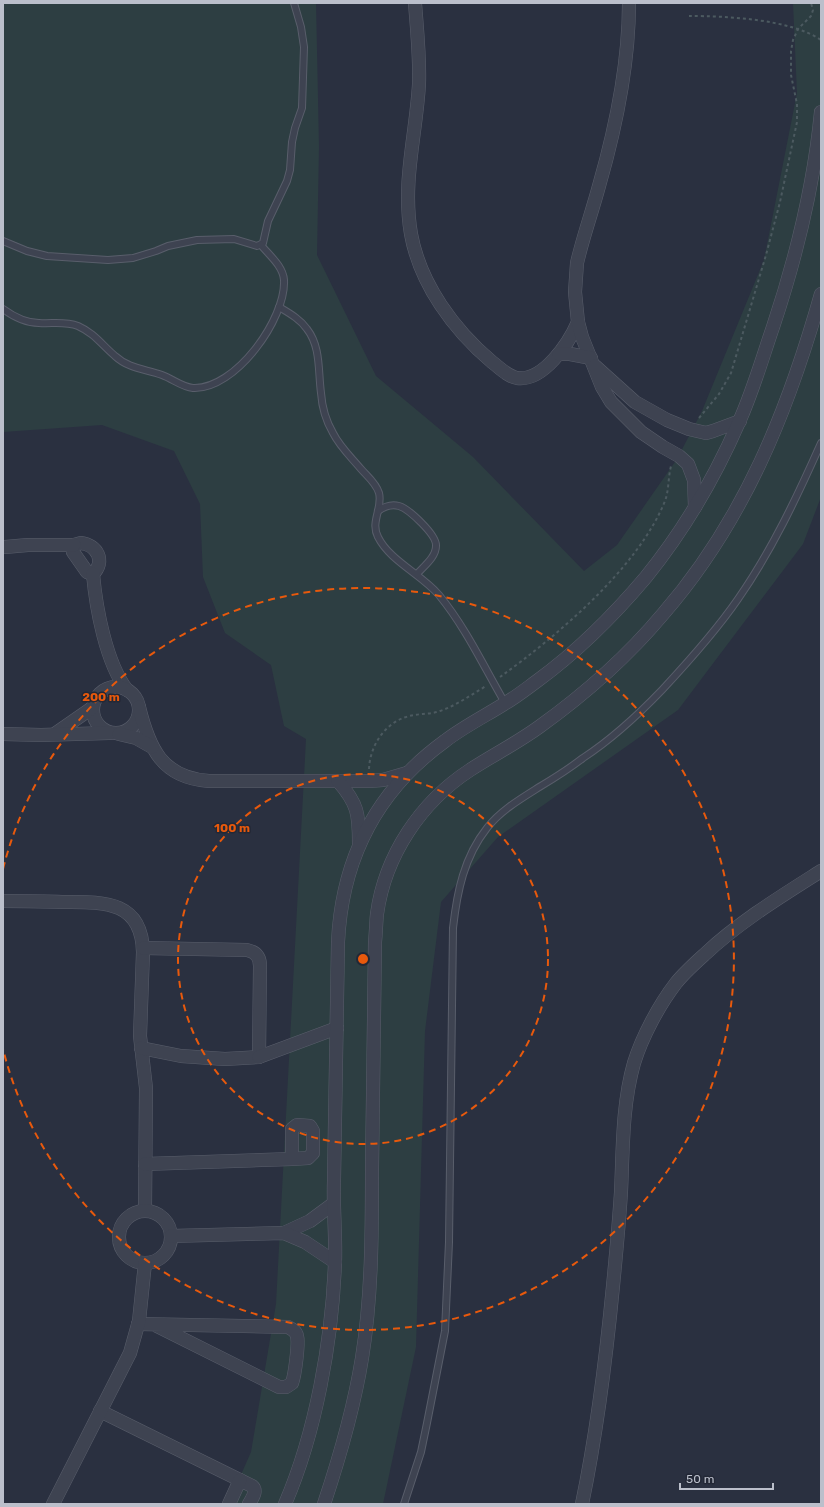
<svg xmlns="http://www.w3.org/2000/svg" width="824" height="1507" viewBox="0 0 824 1507" font-family="Rubik,sans-serif">
  <style>
    .green { fill: #2d3e42 }
    .lines { fill: none; stroke-linecap: round; stroke-linejoin: round }
    .lane-casing { stroke: #595e6b; stroke-width: 8 }
    .street-casing { stroke: #595e6b; stroke-width: 14 }
    .path { stroke: #4c5a60; stroke-width: 2; stroke-dasharray: 3 3; stroke-linecap: butt }
    .lane { stroke: #3e4351; stroke-width: 6 }
    .street { stroke: #3e4351; stroke-width: 13 }
    .ring { fill: none; stroke: #e8590c; stroke-width: 2; stroke-dasharray: 7 5 }
    .centre { fill: #e8590c; stroke: #232836; stroke-width: 2 }
    .ring-label { font-size: 12px; text-anchor: middle; font-weight: bold; fill: #e8590c; stroke: #232836; stroke-width: 3; stroke-linejoin: round; paint-order: stroke }
  </style>
  <rect width="100%" height="100%" fill="#2a3040"/>
  <!-- green -->
  <polygon class="green" points="3,3 316,3 319,146 317,255 376,376 473,457 584,571 617,545 677,459 702,411 764,260 797,93 793,3 821,3 821,497 803,544 678,710 498,837 441,902 425,1031 416,1347 383,1504 228,1504 251,1452 276,1304 306,739 284,726 271,665 225,633 203,577 200,504 174,451 102,425 3,432"/>
  <g class="lines">
    <!-- lane casing -->
    <g class="lane-casing">
      <g id="lane">
        <polyline points="3,241 27,251 47,256 108,260 133,258 156,251 168,246 197,240 234,239 257,246 263,243 268,221 287,181 290,170 292,142 295,128 302,108 304,47 301,27 294,3"/>
        <path d="M279 307C289 313 300 319 307 329 321 347 318 371 321 393 322 407 326 421 333 433 340 447 351 457 361 469 367 476 376 483 379 493 383 508 370 522 378 537 390 561 421 574 439 595 466 628 484 667 505 703"/>
        <path d="M3 309C14 317 25 323 39 323 52 324 65 321 78 326 94 333 102 345 115 356 129 369 146 369 162 375 173 379 182 387 193 388 235 390 286 319 284 280 283 266 269 255 261 245"/>
        <path d="M378 511C385 506 392 504 399 506 409 509 437 535 436 546 436 557 424 566 417 574"/>
        <path d="M404 1504 421 1452 427 1423 445 1331 449 1242 453 928C457 892 464 857 487 828 501 810 522 798 541 786 556 777 570 768 583 758 612 739 638 715 662 690 689 661 716 631 738 599 772 550 797 497 821 443"/>
      </g>
    </g>
    <!-- street casing -->
    <g class="street-casing">
      <g id="street">
        <path d="M415 3C417 30 420 57 419 84 416 136 402 182 411 234 420 284 454 330 492 362 500 368 507 376 517 378 543 382 569 343 578 322"/>
        <path d="M629 3C629 65 616 127 599 186 592 212 583 237 577 263L575 292 578 322 582 337 602 387 611 402 641 432 663 447 679 456 688 464 694 480 695 507"/>
        <polyline points="559,354 570,354 591,358"/>
        <polyline points="595,366 635,402 667,420 689,429 706,433 713,431 740,421"/>
        <path d="M81 543C97 545 106 561 93 574L87 572 73 552 74 545Z"/>
        <polyline points="5,547 28,545 74,545"/>
        <path d="M93 574C96 608 106 663 127 690"/>
        <circle cx="116" cy="710" r="23"/>
        <path d="M139 707C149 748 162 778 209 781H369L383 780 407 773"/>
        <polyline points="56,733 92,708"/>
        <polyline points="3,734 41,735 109,733"/>
        <polyline points="119,734 136,738 152,747"/>
        <path d="M338 781C358 804 359 814 359 843"/>
        <path d="M3 901C23 901 42 901 62 902 101 902 142 899 143 952L140 1036 146 1088 145 1210"/>
        <path d="M141 1048 181 1056 225 1059 259 1057 260 966C260 957 256 952 247 950L143 948"/>
        <polyline points="259,1057 337,1028"/>
        <polyline points="145,1164 292,1159 308,1158 313,1153 313,1131 310,1126 297,1125 292,1129 292,1159"/>
        <circle cx="145" cy="1237" r="26"/>
        <polyline points="284,1233 310,1221 333,1204"/>
        <polyline points="171,1236 284,1233 305,1242 335,1262"/>
        <path d="M138 1324 288 1327C292 1329 296 1331 297 1336 299 1343 295 1375 292 1383L286 1387H279L155 1325"/>
        <path d="M100 1411 252 1486C258 1491 252 1498 249 1504"/>
        <polyline points="53,1504 130,1353 139,1321 145,1263"/>
        <polyline points="229,1504 240,1480"/>
        <path d="M285 1504C316 1432 332 1341 335 1263 336 1235 333 1208 334 1181 335 1101 337 1022 338 942 342 858 376 791 445 741 463 727 485 716 504 704 516 697 526 689 537 681 578 651 614 615 646 577 684 530 715 477 739 422 753 391 762 359 773 327 796 258 814 185 821 112"/>
        <path d="M324 1504C340 1456 354 1408 362 1358 372 1296 372 1232 372 1169 373 1093 374 1018 375 942 376 933 376 923 377 914 385 855 421 802 470 770 493 755 517 743 539 727 585 694 627 657 663 614 744 521 788 411 821 294"/>
        <path d="M582 1504C597 1432 606 1359 613 1286 616 1255 619 1224 621 1192 623 1150 622 1105 634 1063 642 1037 659 1005 676 983 684 973 694 964 704 955 739 922 780 897 821 871"/>
      </g>
    </g>
    <!-- path -->
    <g class="path">
      <path d="M689 16C726 16 790 19 821 40"/>
      <polyline points="699,418 719,394 731,373 766,255 780,202 797,122 797,104 791,75 791,51 793,40 798,29 811,16 813,10 811,3"/>
      <path d="M500 677C557 636 638 568 665 501 669 490 668 478 671 466"/>
      <path d="M369 769C370 746 384 724 406 717 417 713 429 715 440 711 457 705 471 695 486 686"/>
    </g>
    <!-- lane -->
    <use href="#lane" class="lane"/>
    <!-- street -->
    <use href="#street" class="street"/>
  </g>
  <!-- distance rings -->
  <g class="ring">
    <circle cx="363" cy="959" r="185"/>
    <path d="M3 869A371 371 0 1 1 3 1049"/>
  </g>
  <circle cx="363" cy="959" r="6" class="centre"/>
  <g class="ring-label">
    <text x="101" y="701">200 m</text>
    <text x="232" y="832">100 m</text>
  </g>
  <!-- border -->
  <rect width="824" height="1507" fill="none" stroke="#bbbfcb" stroke-width="8"/>
  <!-- scale -->
  <path d="M680 1483v6h93v-6" fill="none" stroke="#bbbfcb" stroke-width="2"/>
  <text x="686" y="1483" font-size="12" fill="#bbbfcb" stroke="#232836" stroke-width="3" paint-order="stroke">50 m</text>
</svg>
